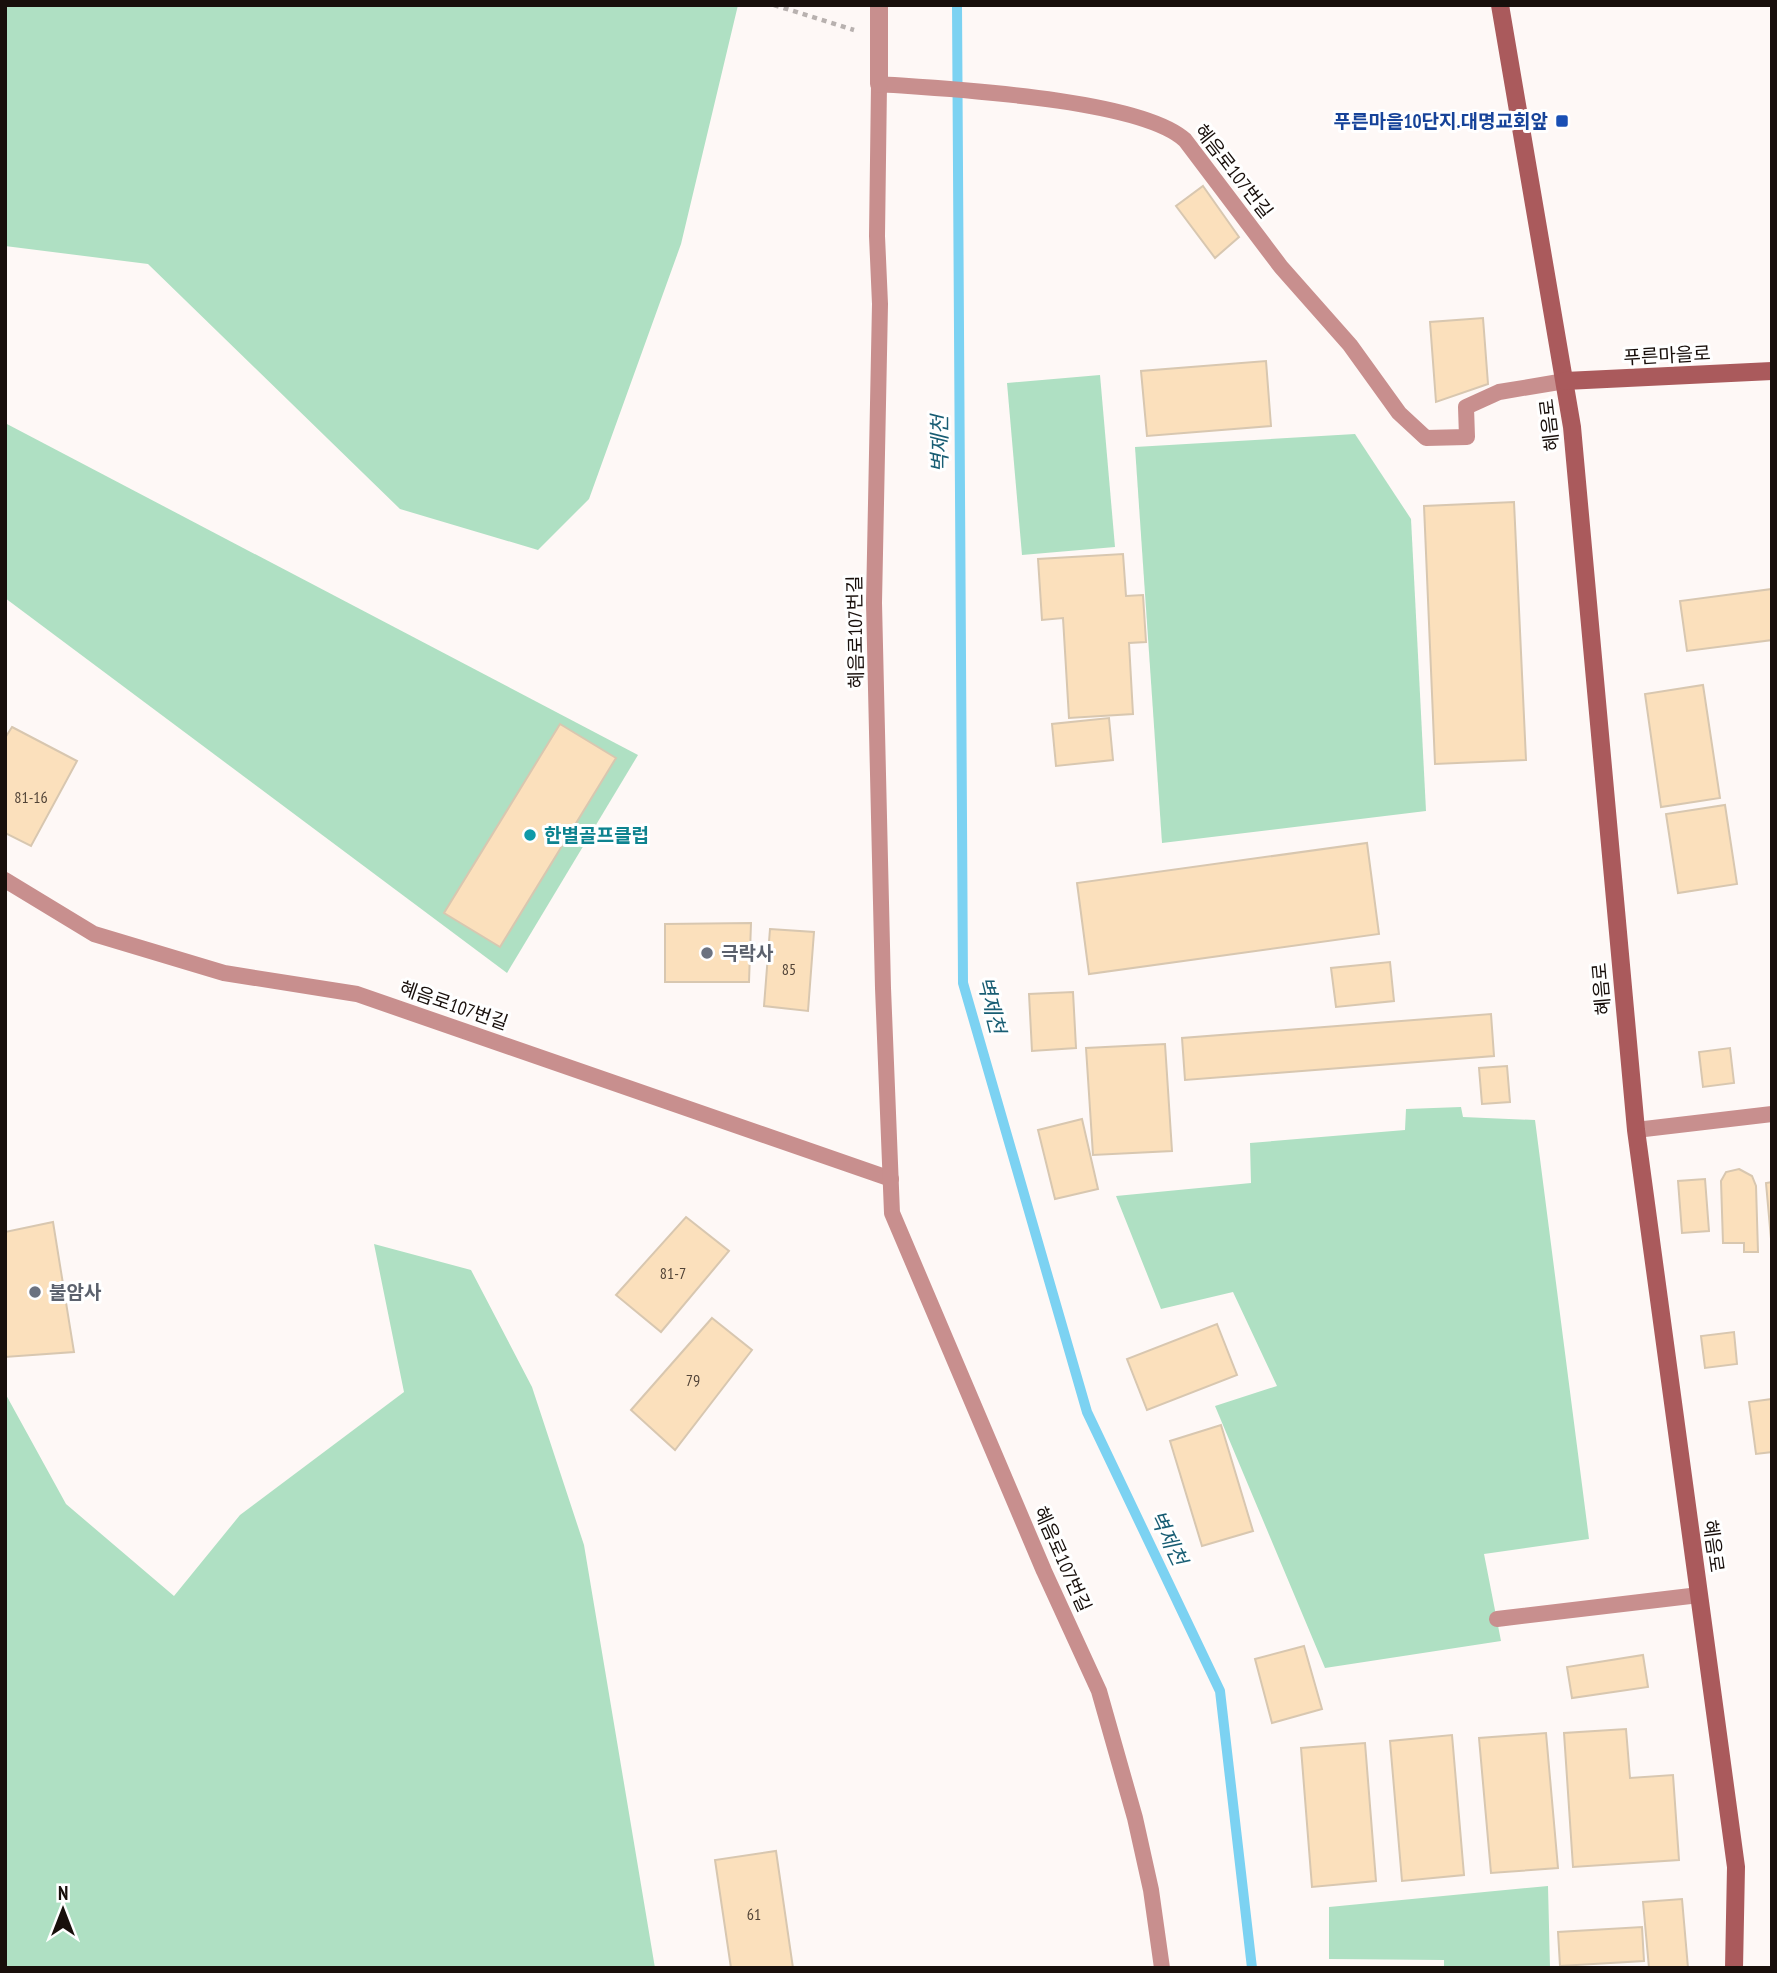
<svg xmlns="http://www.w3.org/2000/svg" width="1777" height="1973" viewBox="0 0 1777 1973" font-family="'PT Sans Narrow','Noto Sans KR',sans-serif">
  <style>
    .green { fill: #afe0c3 }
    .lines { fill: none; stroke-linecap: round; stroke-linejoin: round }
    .stream { stroke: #7cd2f2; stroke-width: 10 }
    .building { fill: #fbe0bc; stroke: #d8c7b0; stroke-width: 2 }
    .path { stroke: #b8b1af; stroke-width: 4.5; stroke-dasharray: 5 5; stroke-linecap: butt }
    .lane { stroke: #c88f8e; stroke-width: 16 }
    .street { stroke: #c88f8e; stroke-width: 18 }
    .secondary { stroke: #aa5a5c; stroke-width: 18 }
    .transit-dot { fill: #1a4fb4; stroke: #fff; stroke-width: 2.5 }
    .culture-dot { fill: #0f9aa8; stroke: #fff; stroke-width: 2.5 }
    .worship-dot { fill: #6b7280; stroke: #fff; stroke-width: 2.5 }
    .labels { text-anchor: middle; stroke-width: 6; stroke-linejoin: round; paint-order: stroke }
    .number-label { font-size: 16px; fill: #514337 }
    .transit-label { font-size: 19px; font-weight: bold; fill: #164399; stroke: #fff; text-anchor: end }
    .street-label { font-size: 19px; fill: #180f0b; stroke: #fff }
    .culture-label { font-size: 19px; font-weight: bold; fill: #0d838f; stroke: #fff; text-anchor: start }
    .worship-label { font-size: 19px; font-weight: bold; fill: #5b616d; stroke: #fff; text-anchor: start }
    .water-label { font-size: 21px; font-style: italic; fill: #185d73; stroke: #fff }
  </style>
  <rect width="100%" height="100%" fill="#fef8f6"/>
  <!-- green -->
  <g class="green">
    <polygon points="5,5 738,5 681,244 589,499 538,550 400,509 148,264 5,246"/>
    <polygon points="1100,375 1115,547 1022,555 1007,383"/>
    <polygon points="5,423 638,755 507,973 5,598"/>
    <polygon points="1355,434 1411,519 1426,811 1162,843 1135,447"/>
    <polygon points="1461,1107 1463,1117 1535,1120 1589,1539 1484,1554 1501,1641 1325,1668 1215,1406 1277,1386 1233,1292 1161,1309 1116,1196 1251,1183 1250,1143 1405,1130 1406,1109"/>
    <polygon points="374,1244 471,1270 532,1387 584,1545 655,1968 5,1968 5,1393 66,1504 174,1596 240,1515 404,1392"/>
    <polygon points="1548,1886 1550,1968 1444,1968 1444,1960 1329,1959 1329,1907"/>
  </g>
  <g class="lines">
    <!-- stream -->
    <polyline class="stream" points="957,5 963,983 1087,1412 1220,1691 1252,1968"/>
  </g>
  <!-- building -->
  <g class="building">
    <polygon points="1203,186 1239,237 1215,258 1176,206"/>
    <polygon points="1483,318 1488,384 1436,402 1430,322"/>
    <polygon points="1266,361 1271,426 1147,436 1141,371"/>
    <polygon points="1514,502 1526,760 1435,764 1424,506"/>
    <polygon points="1123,554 1126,596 1143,595 1146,642 1129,643 1133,714 1069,718 1063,618 1042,620 1038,559"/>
    <polygon points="1772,589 1772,640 1687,651 1680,601"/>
    <polygon points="1703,685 1720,798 1661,807 1645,694"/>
    <polygon points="1109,718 1113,760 1056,766 1052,724"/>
    <polygon points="560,724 616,758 500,947 444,913"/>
    <polygon points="12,727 77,761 31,846 5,833 5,738"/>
    <polygon points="1725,805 1737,884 1678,893 1666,814"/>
    <polygon points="1367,843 1379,934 1089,974 1077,883"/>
    <polygon points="751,923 749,982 665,982 665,924"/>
    <polygon points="770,929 814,932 808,1011 764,1006"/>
    <polygon points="1390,962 1394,1001 1336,1007 1331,968"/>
    <polygon points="1073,992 1076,1048 1032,1051 1029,994"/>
    <polygon points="1491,1014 1494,1056 1185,1080 1182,1038"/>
    <polygon points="1165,1044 1172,1151 1093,1155 1086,1048"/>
    <polygon points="1730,1048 1734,1083 1703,1087 1699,1052"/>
    <polygon points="1507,1066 1510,1102 1482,1104 1479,1068"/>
    <polygon points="1082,1119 1098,1189 1055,1199 1038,1130"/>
    <polygon points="1739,1169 1752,1176 1756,1186 1758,1252 1744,1252 1744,1243 1723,1243 1721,1181 1726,1172"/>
    <polygon points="1705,1179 1709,1231 1682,1233 1678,1181"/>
    <polygon points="1772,1182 1772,1250 1766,1183"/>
    <polygon points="686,1217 729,1251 661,1332 616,1295"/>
    <polygon points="53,1222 74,1352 5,1357 5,1232"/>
    <polygon points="712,1318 752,1350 675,1450 631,1410"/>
    <polygon points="1217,1324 1237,1375 1147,1410 1127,1359"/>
    <polygon points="1734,1332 1737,1364 1705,1368 1701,1336"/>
    <polygon points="1772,1399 1772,1452 1756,1454 1749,1402"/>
    <polygon points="1221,1425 1253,1531 1202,1546 1170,1441"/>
    <polygon points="1304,1646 1322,1709 1272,1723 1255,1659"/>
    <polygon points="1643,1655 1648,1687 1572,1698 1567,1667"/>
    <polygon points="1626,1729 1630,1778 1673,1775 1679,1860 1573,1867 1564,1733"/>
    <polygon points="1546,1733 1558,1868 1491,1873 1479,1738"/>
    <polygon points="1452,1735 1464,1875 1402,1881 1390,1741"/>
    <polygon points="1365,1743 1376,1881 1312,1887 1301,1748"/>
    <polygon points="776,1851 793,1968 731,1968 715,1860"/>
    <polygon points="1682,1899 1688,1968 1649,1968 1643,1902"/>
    <polygon points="1642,1927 1644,1961 1560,1966 1558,1932"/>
  </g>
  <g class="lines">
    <!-- path -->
    <polyline class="path" points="774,5 854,30"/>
    <!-- lane -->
    <g class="lane">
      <polyline points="5,880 94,934 224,973 357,994 891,1179"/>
      <polyline points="1636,1130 1772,1114"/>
      <polyline points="1497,1619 1699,1595"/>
      <path d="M1162 1968 1151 1890 1135 1818 1099 1691 1044 1571 892 1213 883 988 874 603 880 304 877 236 879 84C946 89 1139 98 1185 140L1281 267 1350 345 1399 413 1426 438 1467 437 1466 407 1499 392 1565 381"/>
    </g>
    <!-- street -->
    <polyline class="street" points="879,84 879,5"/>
    <!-- secondary -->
    <g class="secondary">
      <polyline points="1500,5 1572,427 1636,1130 1736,1867 1734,1968"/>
      <polyline points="1565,381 1772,371"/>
    </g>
  </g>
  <!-- markers -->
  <rect class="transit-dot" x="1555" y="114" width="14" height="14" rx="3.5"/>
  <circle class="culture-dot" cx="530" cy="835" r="7"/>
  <g class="worship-dot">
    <circle cx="707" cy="953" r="7"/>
    <circle cx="35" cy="1292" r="7"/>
  </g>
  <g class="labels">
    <!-- number labels -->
    <g class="number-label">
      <text x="31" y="803">81-16</text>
      <text x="789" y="975">85</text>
      <text x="673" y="1279">81-7</text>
      <text x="693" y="1386">79</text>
      <text x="754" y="1920">61</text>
    </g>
    <!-- transit labels -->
    <g class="transit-label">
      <text x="1548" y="128">푸른마을10단지.대명교회앞</text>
    </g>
    <!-- street labels -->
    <g class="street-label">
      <text transform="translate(1234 171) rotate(52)" y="7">혜음로107번길</text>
      <text transform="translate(1667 355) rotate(-3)" y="7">푸른마을로</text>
      <text transform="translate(1549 425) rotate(-97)" y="7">혜음로</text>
      <text transform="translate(855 632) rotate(-91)" y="7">혜음로107번길</text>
      <text transform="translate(1601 989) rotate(-95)" y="7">혜음로</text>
      <text transform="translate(454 1005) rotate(19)" y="7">혜음로107번길</text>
      <text transform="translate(1714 1546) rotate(82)" y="7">혜음로</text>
      <text transform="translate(1063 1559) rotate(66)" y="7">혜음로107번길</text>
    </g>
    <!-- culture labels -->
    <g class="culture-label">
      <text x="544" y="842">한별골프클럽</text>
    </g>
    <!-- worship labels -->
    <g class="worship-label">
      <text x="721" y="960">극락사</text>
      <text x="49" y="1299">불암사</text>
    </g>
    <!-- water labels -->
    <g class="water-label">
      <text transform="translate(940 444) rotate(-90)" y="7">벽제천</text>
      <text transform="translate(991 1005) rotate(76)" y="7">벽제천</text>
      <text transform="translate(1168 1538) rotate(64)" y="7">벽제천</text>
    </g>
  </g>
  <!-- border -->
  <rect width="1777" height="1973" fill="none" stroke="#180f0b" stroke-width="14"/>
  <!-- north arrow -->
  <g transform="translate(63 1910)" stroke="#ffffff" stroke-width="5" paint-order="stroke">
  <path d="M0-5L12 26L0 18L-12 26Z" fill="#180f0b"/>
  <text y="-10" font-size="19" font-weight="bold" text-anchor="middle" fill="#180f0b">N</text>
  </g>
</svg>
